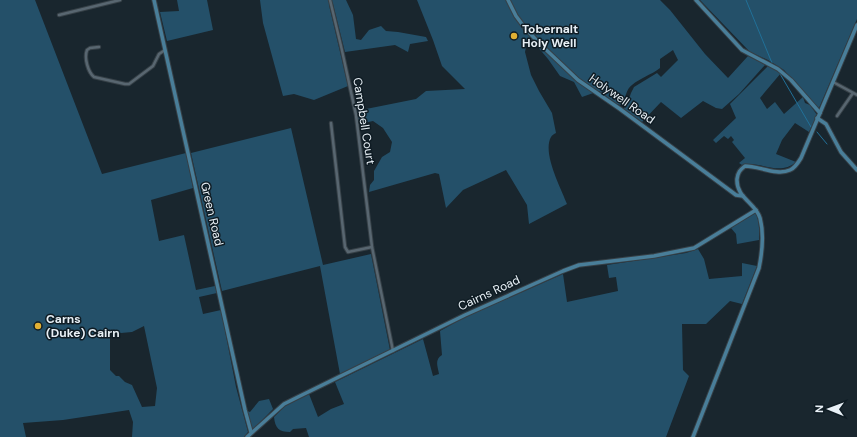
<svg xmlns="http://www.w3.org/2000/svg" width="857" height="437" viewBox="0 0 857 437" font-family="'DM Sans',sans-serif">
  <style>
    .green { fill: #245069; fill-rule: evenodd }
    .lines { fill: none; stroke-linecap: round; stroke-linejoin: round }
    .stream { stroke: #217098; stroke-width: 1 }
    .street-casing { stroke: #364047; stroke-width: 4.5 }
    .secondary-casing { stroke: #364047; stroke-width: 5.5 }
    .street { stroke: #586670; stroke-width: 2.5 }
    .secondary { stroke: #497e99; stroke-width: 3.5 }
    .poi-dot { fill: #e0b034; stroke: #0f1c24; stroke-width: 1.5 }
    .labels { text-anchor: middle; stroke-width: 3; stroke-linejoin: round; paint-order: stroke }
    .poi-label { font-size: 12px; font-weight: bold; fill: #e8f0f6; stroke: #0f1c24; text-anchor: start }
    .street-label { font-size: 12px; fill: #e8f0f6; stroke: #0f1c24 }
  </style>
  <rect width="100%" height="100%" fill="#19262e"/>
  <!-- green -->
  <g class="green">
    <path d="M0 0H35L102 174 186 153 193 188 151 200 159 241 184 235 196 290 215 286 217 293 199 297 203 314 221 310 236 387 248 432 244 437H132L133 422 129 410 63 420 23 423 26 437H0ZM144 326 157 388 155 406 142 407 132 385 125 382 119 376H116L110 370V334L132 332Z"/>
    <polygon points="177,0 207,0 213,30 167,41 160,12 179,11"/>
    <polygon points="260,0 346,0 353,15 356,39 361,40 369,30 381,26 386,31 398,32 426,37 428,41 410,44 408,52 395,45 345,52 333,4 329,5 348,86 314,100 294,94 283,96 263,23"/>
    <path d="M417 0H660L670 10 705 54 728 78 748 56 764 64 765 65 739 94 722 109 716 108 703 101 681 118 661 102 642 122 624 109 625 105 629 99 631 93 634 87 657 73 661 77 678 60 673 50 660 59V68C651 75 640 78 632 85 626 89 626 98 621 105L617 104 599 91 582 97 574 82 560 76 548 59 531 39 527 42 525 52 531 75 539 91 552 113 556 133C554 134 552 135 551 137 542 153 561 188 567 204L529 224 527 205 506 170 463 190 446 208 439 174 435 173 369 192 370 185 374 180V171L382 157 390 152 392 142 383 128 373 121 359 124 356 111 416 99 426 91 465 89 442 66 433 40Z"/>
    <polygon points="700,0 857,0 857,19 819,108 807,98 784,70 768,60 750,52"/>
    <path d="M768 66 781 73 760 98 767 109 775 102 784 114 803 97 805 103 810 105 817 115 809 132 795 123 782 140 776 154 796 162C779 177 760 160 742 165L739 163 745 158 732 142 734 140 731 136 728 139 724 136 716 143 713 140 736 118 730 104Z"/>
    <polygon points="291,128 323,265 371,254 390,350 340,374 320,266 222,291 191,153"/>
    <path d="M754 214H756C760 223 759 231 759 240L737 244 736 234 731 228Z"/>
    <path d="M698 249 704 259 709 279 742 276V263L757 266 742 304 730 301 706 324H682L683 370 689 376 666 437H309L306 428 293 429 290 432C279 432 275 428 274 417L285 406 309 394 318 417 331 409 344 404 335 382 423 339 433 376 439 374C438 367 434 360 442 355L440 331 465 317 563 274 567 302 618 291 616 277 609 278 607 265 686 253Z"/>
    <polygon points="269,399 273,409 251,432 247,411 250,412 259,401"/>
  </g>
  <g class="lines">
    <!-- stream -->
    <g class="stream">
      <polyline points="746,0 772,63"/>
      <polyline points="779,72 811,127"/>
      <polyline points="817,132 827,144"/>
    </g>
    <!-- street casing -->
    <g class="street-casing">
      <g id="street">
        <polyline points="330,0 341,46 356,115 372,247 393,351"/>
        <polyline points="59,15 120,0"/>
        <path d="M99 47 90 48 87 50C84 58 88 72 94 77L125 84H129L153 66 159 54 165 50"/>
        <polyline points="833,82 857,95"/>
        <polyline points="837,116 853,93"/>
        <polyline points="331,123 345,247 348,252 372,247"/>
      </g>
    </g>
    <!-- secondary casing -->
    <g class="secondary-casing">
      <g id="secondary">
        <polyline points="154,0 245,410 251,432"/>
        <polyline points="508,0 516,16 525,28 540,44 578,80 620,109 736,195 743,196"/>
        <polyline points="696,0 742,50 778,69 791,80 820,113"/>
        <polyline points="817,118 826,124 841,152 857,170"/>
        <polyline points="247,437 284,404 298,397 465,315 563,271 579,265 654,256 694,248 756,210"/>
        <path d="M693 437 759 268C762 253 764 233 760 218 756 203 736 198 737 179 738 172 740 170 745 166 759 166 777 176 790 170 795 168 798 163 801 158L857 25"/>
      </g>
    </g>
    <!-- street -->
    <use href="#street" class="street"/>
    <!-- secondary -->
    <use href="#secondary" class="secondary"/>
  </g>
  <!-- markers -->
  <g class="poi-dot">
    <circle cx="514" cy="36" r="4"/>
    <circle cx="38" cy="326" r="4"/>
  </g>
  <g class="labels">
    <!-- poi labels -->
    <g class="poi-label">
      <text x="522" y="33">Tobernalt<tspan x="522" dy="14">Holy Well</tspan></text>
      <text x="46" y="323">Carns<tspan x="46" dy="14">(Duke) Cairn</tspan></text>
    </g>
    <!-- street labels -->
    <g class="street-label">
      <text transform="translate(622 99) rotate(35)" y="4">Holywell Road</text>
      <text transform="translate(364 121) rotate(81)" y="4">Campbell Court</text>
      <text transform="translate(212 214) rotate(77)" y="4">Green Road</text>
      <text transform="translate(489 293) rotate(-25)" y="4">Cairns Road</text>
    </g>
  </g>
  <!-- north arrow -->
  <g transform="translate(829 409) rotate(271)" stroke="#0f1c24" stroke-width="3" paint-order="stroke">
  <path d="M0-3L7 15L0 10L-7 15Z" fill="#e8f0f6"/>
  <text y="-6" font-size="11" font-weight="bold" text-anchor="middle" fill="#e8f0f6">N</text>
  </g>
</svg>
